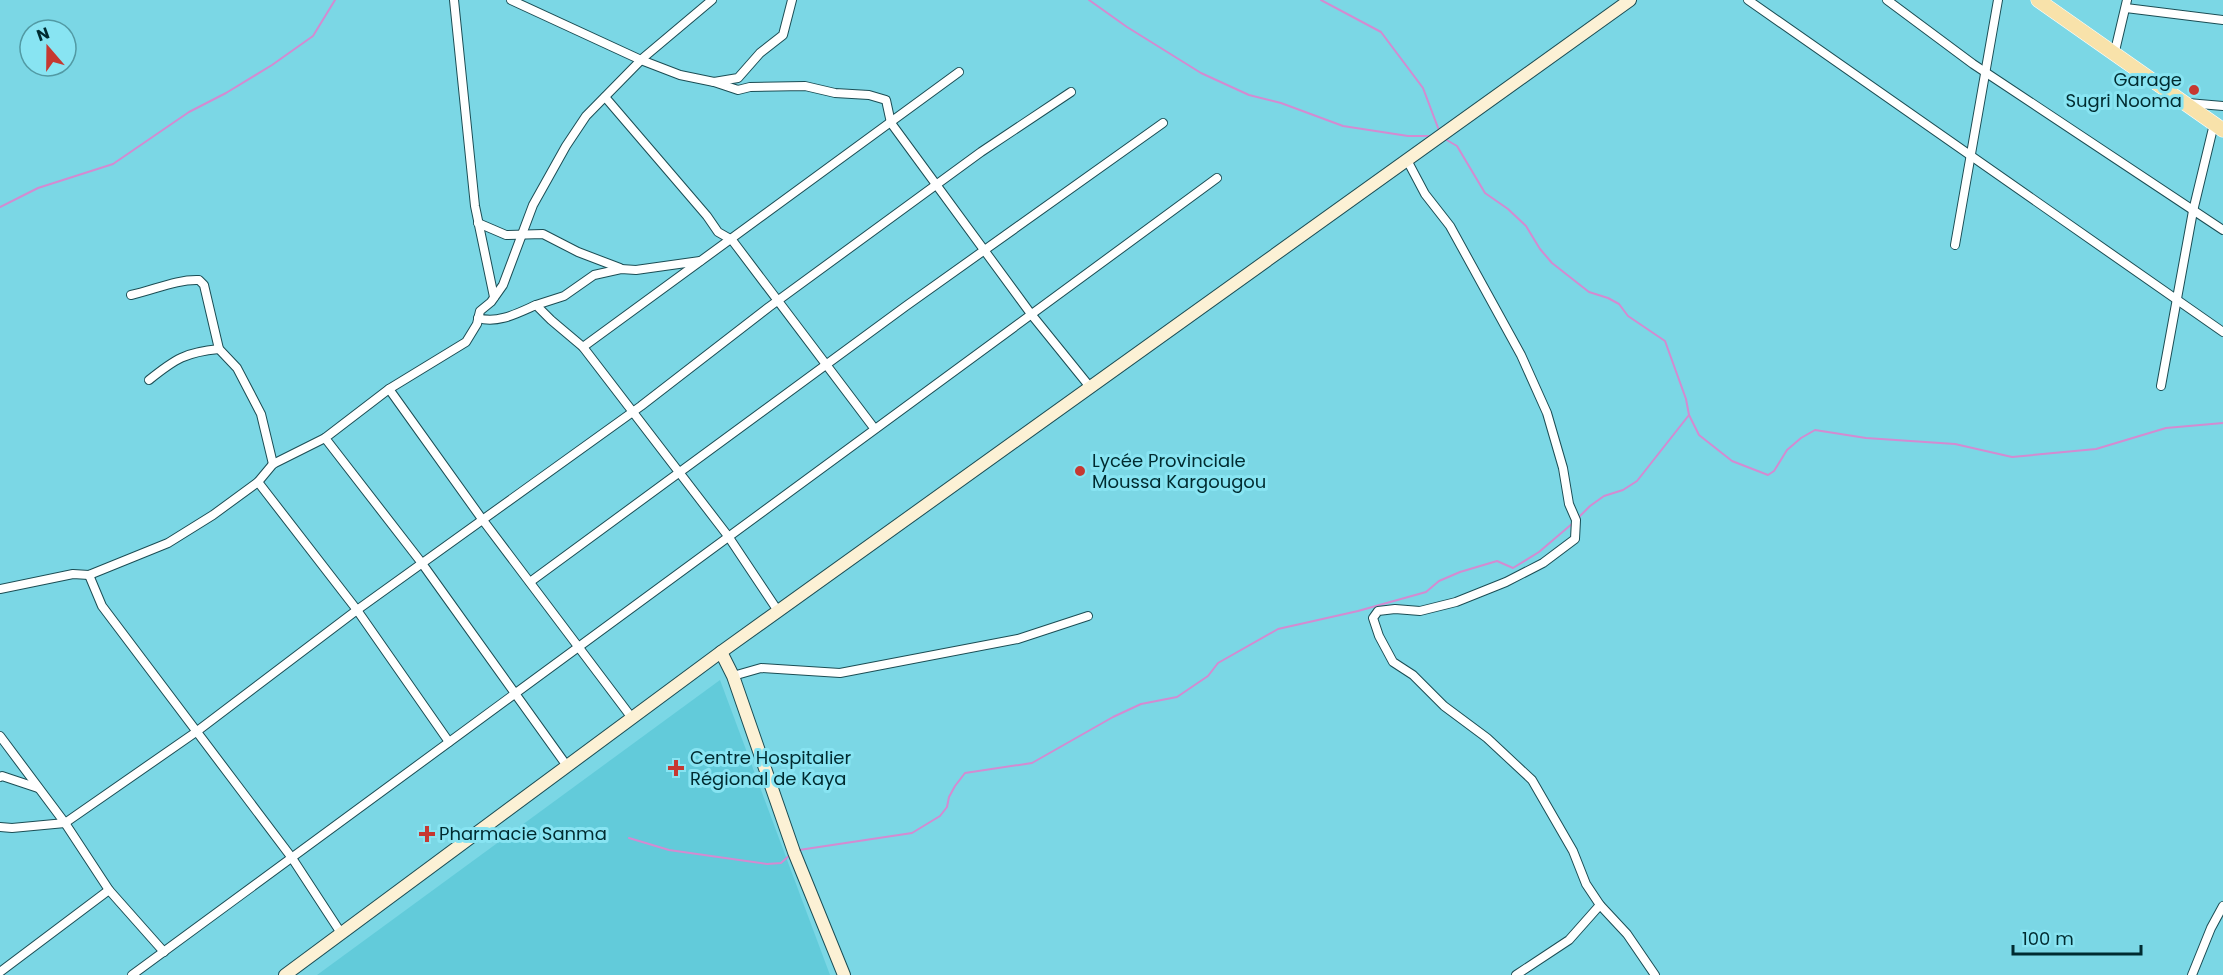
<svg xmlns="http://www.w3.org/2000/svg" width="2223" height="975" viewBox="0 0 2223 975" font-family="Poppins,sans-serif">
  <style>
    .built { fill: #62cbda }
    .lines { fill: none; stroke-linecap: round; stroke-linejoin: round }
    .stream { stroke: #d38bd1; stroke-width: 2 }
    .street-casing { stroke: #1b4d54; stroke-width: 10 }
    .secondary-casing { stroke: #1b4d54; stroke-width: 14 }
    .primary-casing { stroke: #fff; stroke-width: 15 }
    .street { stroke: #fff; stroke-width: 8 }
    .secondary { stroke: #fcf1d5; stroke-width: 12 }
    .primary { stroke: #f8e2aa; stroke-width: 14 }
    .poi-dot { fill: #c63831; stroke: #88e4f2; stroke-width: 2 }
    .labels { text-anchor: middle; stroke-width: 6; stroke-linejoin: round; paint-order: stroke }
    .poi-label { font-size: 18px; fill: #002b30; stroke: #88e4f2; text-anchor: start }
  </style>
  <rect width="100%" height="100%" fill="#7bd7e5"/>
  <!-- built -->
  <polygon class="built" points="720,680 830,975 317,975"/>
  <g class="lines">
    <!-- stream -->
    <g class="stream">
      <polyline points="1089,0 1127,27 1201,73 1249,95 1281,103 1343,126 1408,136 1432,136"/>
      <polyline points="1321,0 1381,32 1423,88 1440,133"/>
      <polyline points="1445,139 1457,146 1485,193 1508,209 1526,226 1540,249 1552,263 1589,292 1608,298 1619,304 1628,316 1665,341 1686,399 1689,415 1699,435 1732,461 1768,475 1774,471 1787,450 1801,438 1815,430 1866,438 1955,444 2012,457 2096,449 2166,428 2223,423"/>
      <polyline points="0,207 38,188 113,164 189,112 226,93 272,65 313,36 335,0"/>
      <polyline points="1577,519 1590,506 1604,496 1623,490 1637,481 1689,415"/>
      <polyline points="629,838 669,850 767,864 781,863 791,854"/>
      <polyline points="799,850 912,833 940,816 947,807 949,797 955,786 965,773 1032,763 1113,717 1141,704 1177,697 1208,676 1218,663 1278,629 1358,611 1426,592 1439,581 1460,572 1497,561 1513,568 1539,552 1573,523"/>
    </g>
    <!-- street casing -->
    <g class="street-casing">
      <g id="street">
        <polyline points="454,0 475,206 494,297"/>
        <polyline points="511,0 641,60 680,75 714,82 738,78 760,53 783,35 792,0"/>
        <polyline points="1748,0 2223,332"/>
        <polyline points="1887,0 1973,64 2223,230"/>
        <polyline points="2126,8 2223,20"/>
        <polyline points="2114,55 2127,0"/>
        <polyline points="714,82 738,90 750,87 805,86 835,93 869,95 886,100 891,123 1031,314 1090,387"/>
        <polyline points="605,97 707,216 718,232 732,240 874,428"/>
        <polyline points="2188,103 2223,106"/>
        <polyline points="1407,160 1425,194 1450,226 1521,355 1547,413 1563,468 1569,504 1576,520 1575,539 1543,563 1506,582 1456,602 1420,611 1395,609 1378,611 1373,618 1379,636 1393,662 1413,675 1444,706 1487,738 1532,780 1573,851 1586,884 1600,905 1627,934 1655,975"/>
        <polyline points="478,223 506,235 543,234 578,252 620,268"/>
        <polyline points="1955,245 1998,0"/>
        <path d="M131 295C154 290 177 279 199 280L204 285 219 349 237 368 261 414 273 464"/>
        <polyline points="536,305 564,296 594,275 621,269 636,270 700,261"/>
        <path d="M478 318C498 324 518 313 536 305L551 320 583 347 728 536 778 611"/>
        <polyline points="583,347 959,72"/>
        <path d="M149 380C175 359 186 352 219 349"/>
        <polyline points="2161,386 2193,211 2214,124"/>
        <polyline points="389,389 482,519 632,718"/>
        <polyline points="258,482 357,610 449,742"/>
        <polyline points="89,575 102,606 292,858 341,933"/>
        <polyline points="530,582 906,306 1163,123"/>
        <polyline points="0,589 73,574 89,575 168,543 213,515 258,482 273,464 325,438"/>
        <polyline points="733,676 761,668 840,673 1018,639 1088,616"/>
        <polyline points="0,736 65,823 109,890 164,952"/>
        <polyline points="567,766 421,562 325,438 389,389 466,342 477,324 480,311 491,302 503,285 533,205 566,146 586,116 643,58 712,0"/>
        <polyline points="0,777 2,776 38,788"/>
        <polyline points="0,827 12,828 65,823 196,732 357,610 641,406 769,307 981,152 1071,92"/>
        <polyline points="0,972 109,890"/>
        <polyline points="132,975 1217,178"/>
        <polyline points="1516,975 1569,940 1600,905"/>
        <polyline points="2192,975 2211,928 2223,906"/>
      </g>
    </g>
    <!-- secondary casing -->
    <g class="secondary-casing">
      <g id="secondary">
        <polyline points="721,652 733,676 794,852 844,975"/>
        <polyline points="285,975 721,652 1630,0"/>
      </g>
    </g>
    <!-- primary casing -->
    <g class="primary-casing">
      <polyline id="primary" points="2038,0 2223,130"/>
    </g>
    <!-- street -->
    <use href="#street" class="street"/>
    <!-- secondary -->
    <use href="#secondary" class="secondary"/>
    <!-- primary -->
    <use href="#primary" class="primary"/>
  </g>
  <!-- markers -->
  <g class="poi-dot">
    <circle cx="2194" cy="90" r="6"/>
    <circle cx="1080" cy="471" r="6"/>
    <path d="M673 759h6v6h6v6h-6v6h-6v-6h-6v-6h6z"/>
    <path d="M424 825h6v6h6v6h-6v6h-6v-6h-6v-6h6z"/>
  </g>
  <g class="labels">
    <!-- poi labels -->
    <g class="poi-label">
      <text x="2182" y="86" text-anchor="end">Garage<tspan x="2182" dy="21">Sugri Nooma</tspan></text>
      <text x="1092" y="467">Lycée Provinciale<tspan x="1092" dy="21">Moussa Kargougou</tspan></text>
      <text x="690" y="764">Centre Hospitalier<tspan x="690" dy="21">Régional de Kaya</tspan></text>
      <text x="439" y="840">Pharmacie Sanma</text>
    </g>
  </g>
  <!-- north arrow -->
  <g transform="translate(48 48) rotate(340)"><circle r="28" fill="#88e4f2" stroke="#529aa4" stroke-width="1.5"/>
  <path d="M0-4.5L10 22L0 15L-10 22Z" fill="#c63831"/>
  <text y="-9" font-size="16" font-weight="bold" text-anchor="middle" fill="#002b30">N</text>
  </g>
  <!-- scale -->
  <path d="M2013 945v9h128v-9" fill="none" stroke="#002b30" stroke-width="3"/>
  <text x="2022" y="945" font-size="18" fill="#002b30" stroke="#88e4f2" stroke-width="4.5" paint-order="stroke">100 m</text>
</svg>
